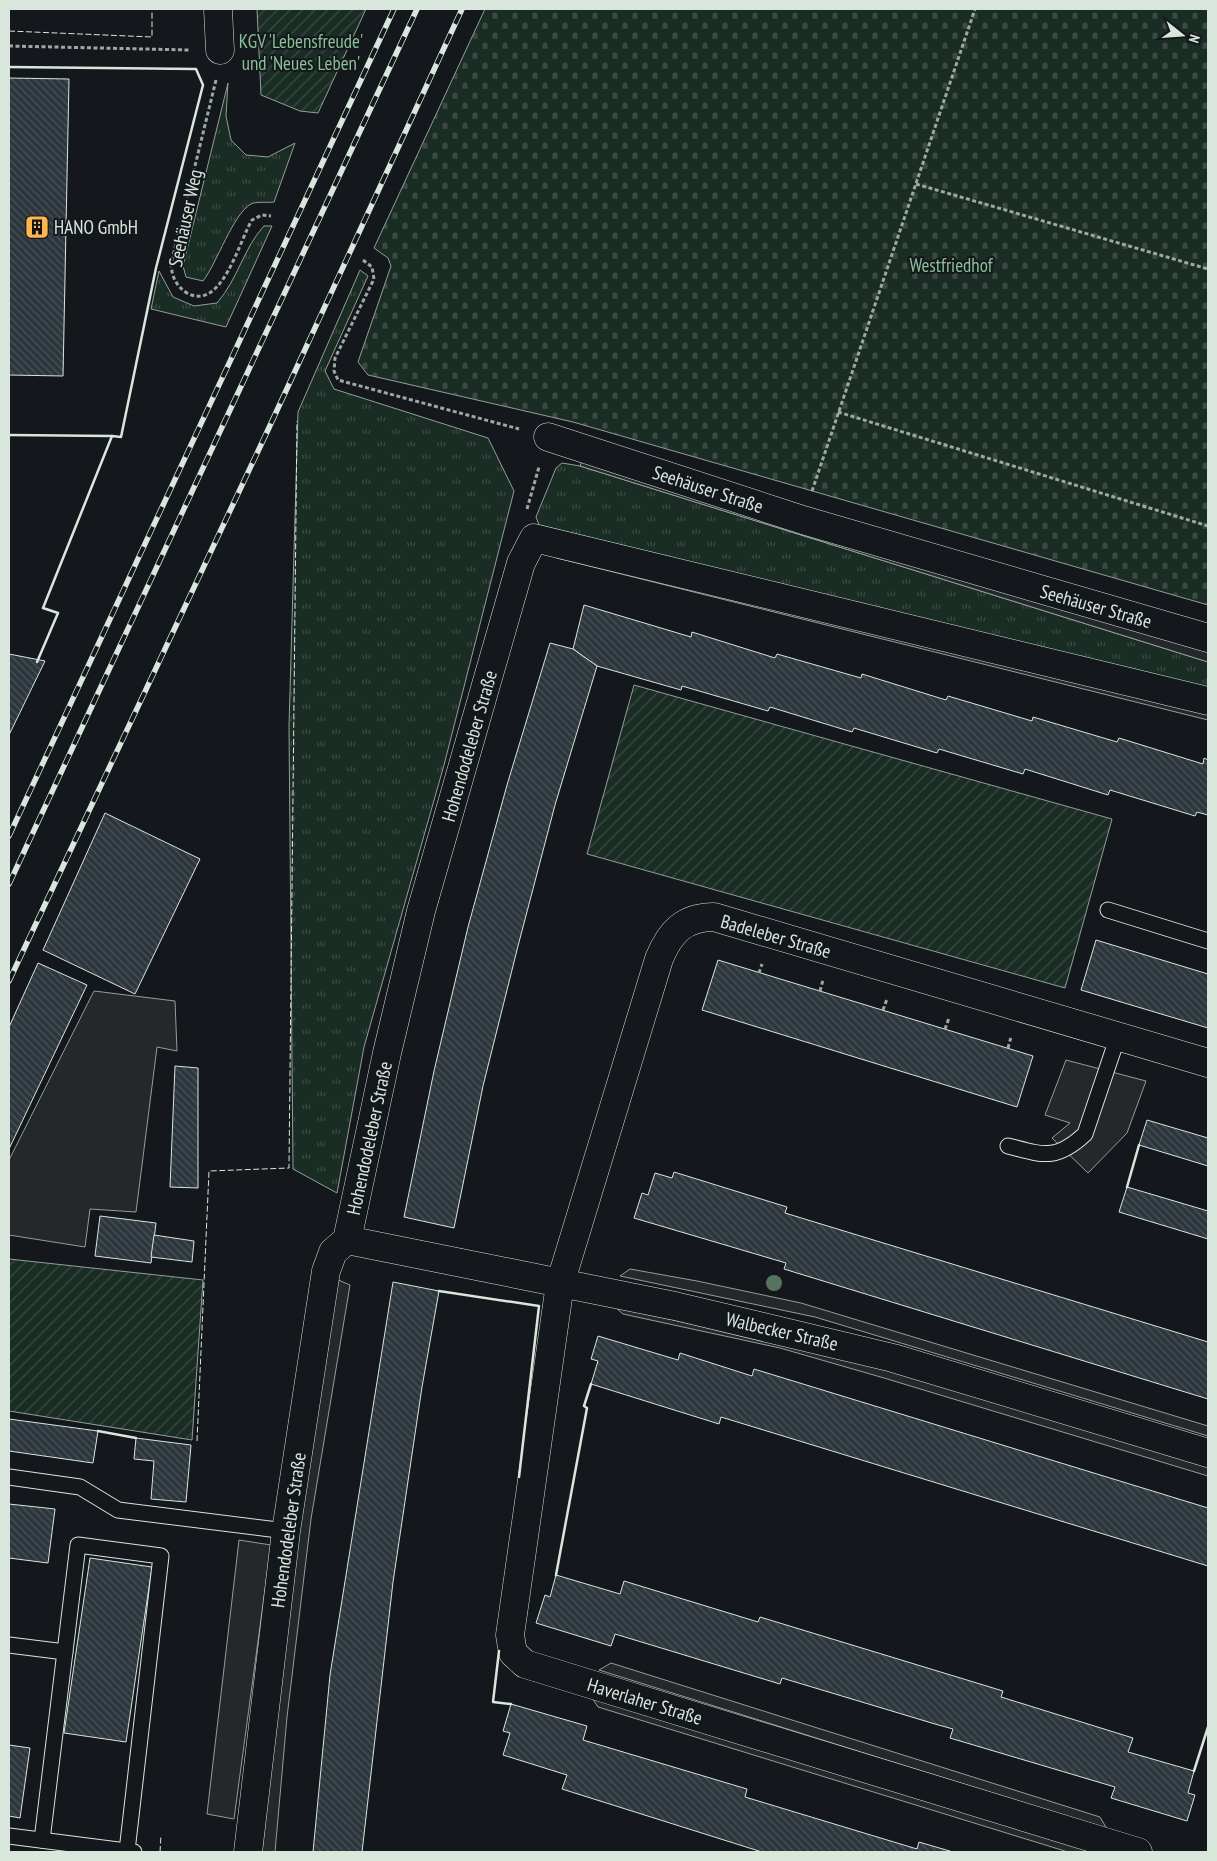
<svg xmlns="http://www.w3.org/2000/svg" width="1217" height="1861" viewBox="0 0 1217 1861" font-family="'PT Sans Narrow',sans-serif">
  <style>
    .grass { fill: url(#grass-tufts); stroke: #939e99 }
    .cemetery { fill: url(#cemetery-stones); stroke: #939e99 }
    .garden { fill: url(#garden-furrows); stroke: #939e99 }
    .parking { fill: #24282b; stroke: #939e99 }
    .building { fill: url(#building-back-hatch); stroke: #d8e6dc }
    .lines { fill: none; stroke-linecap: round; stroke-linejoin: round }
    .service-casing { stroke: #d8e6dc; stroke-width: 17 }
    .minor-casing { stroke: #d8e6dc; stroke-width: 29 }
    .path { stroke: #9da8a2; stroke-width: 3; stroke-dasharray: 4 2.5; stroke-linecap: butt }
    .service { stroke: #14181c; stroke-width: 15 }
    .minor { stroke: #14181c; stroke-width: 28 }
    .rail-casing { stroke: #d8e6dc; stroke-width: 5.5 }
    .rail { stroke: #14181c; stroke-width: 4; stroke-dasharray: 11; stroke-linecap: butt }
    .fence { stroke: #d8e6dc; stroke-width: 1; stroke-dasharray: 6 2.5; stroke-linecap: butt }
    .wall { stroke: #d8e6dc; stroke-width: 2.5 }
    .tree { fill: #55745f }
    .labels { text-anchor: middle; stroke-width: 4; stroke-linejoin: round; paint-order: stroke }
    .park-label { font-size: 19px; fill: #8ac095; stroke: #14181c }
    .street-label { font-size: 19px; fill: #d8e6dc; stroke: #14181c }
    .poi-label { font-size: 19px; fill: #d8e6dc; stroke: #14181c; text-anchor: start }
  </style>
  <defs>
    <pattern id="grass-tufts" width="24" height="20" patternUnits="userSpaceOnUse" patternTransform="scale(1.25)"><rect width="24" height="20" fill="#1a2d24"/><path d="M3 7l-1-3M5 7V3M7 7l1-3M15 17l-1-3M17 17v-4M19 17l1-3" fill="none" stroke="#3b4b43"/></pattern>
    <pattern id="cemetery-stones" width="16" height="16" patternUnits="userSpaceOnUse" patternTransform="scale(1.25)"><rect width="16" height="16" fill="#1a2d24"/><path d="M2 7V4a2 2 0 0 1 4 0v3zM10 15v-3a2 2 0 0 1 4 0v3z" fill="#3b4b43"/></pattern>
    <pattern id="garden-furrows" width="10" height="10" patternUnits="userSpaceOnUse" patternTransform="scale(1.25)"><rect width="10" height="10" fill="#1a2d24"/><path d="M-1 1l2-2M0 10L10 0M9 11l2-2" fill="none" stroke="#3b4b43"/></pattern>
    <pattern id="building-back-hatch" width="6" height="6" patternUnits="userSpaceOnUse" patternTransform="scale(1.25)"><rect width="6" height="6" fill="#2c363c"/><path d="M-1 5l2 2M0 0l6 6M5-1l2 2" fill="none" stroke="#4a5358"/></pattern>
  </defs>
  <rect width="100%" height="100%" fill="#14181c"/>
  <!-- grass -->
  <g class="grass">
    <path d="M228 83 226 116 231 140 246 155 268 157 295 143 274 202C268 203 256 201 251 204 233 214 217 263 203 281L186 277 183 266Z"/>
    <path d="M264 226H272L226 327 151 309 159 271 173 297 194 306 217 303C238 279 244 247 264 226Z"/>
    <polygon points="360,270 368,276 325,371 334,389 488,438 514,491 444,765 364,1047 337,1193 293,1169 289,726 298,412"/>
    <polygon points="562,463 580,466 1208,662 1208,689 539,525 536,517 556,468"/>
  </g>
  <!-- cemetery -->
  <polygon class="cemetery" points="485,9 1208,9 1208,605 573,422 368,375 358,362 391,266 388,258 374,248"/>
  <!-- garden -->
  <g class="garden">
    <polygon points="257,9 366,9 318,113 300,111 261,95"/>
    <polygon points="634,685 1112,819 1065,988 587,854"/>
    <polygon points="9,1259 203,1280 192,1440 9,1411"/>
  </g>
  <!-- parking -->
  <g class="parking">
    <polygon points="584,455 1208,649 1208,662 580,466"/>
    <polygon points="557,558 1208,711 1208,720"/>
    <polygon points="94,991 175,1001 177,1051 157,1047 136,1212 90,1209 85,1247 9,1235 9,1160"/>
    <polygon points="1066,1060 1146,1081 1127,1133 1088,1173 1052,1138 1070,1123 1045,1115"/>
    <polygon points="630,1269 697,1281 801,1303 1208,1426 1208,1436 815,1317 620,1276"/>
    <polygon points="336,1279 350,1285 311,1519 287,1717 275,1852 262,1852 289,1601"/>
    <polygon points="615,1307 871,1364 1208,1467 1208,1476 884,1378 780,1348 623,1314"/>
    <polygon points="239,1540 271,1545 234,1819 207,1814"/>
    <polygon points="611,1663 1100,1817 1107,1829 599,1670"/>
    <polygon points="590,1695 1095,1852 1068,1852 598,1707"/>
  </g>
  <!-- building -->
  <g class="building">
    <polygon points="9,78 69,79 63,376 9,375"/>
    <polygon points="584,605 691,637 692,632 775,658 777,654 861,678 862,674 946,700 948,696 1032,721 1033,717 1117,742 1119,738 1203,764 1204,758 1208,760 1208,815 1197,812 1195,816 1110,790 1108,795 1025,769 1023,774 939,749 937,753 854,728 852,732 770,707 768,711 682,686 681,690 597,666 573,649"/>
    <polygon points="550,643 573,649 597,666 555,805 518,946 483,1086 454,1228 404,1217 434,1071 468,927 507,785"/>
    <polygon points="9,654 45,661 9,735"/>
    <polygon points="105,813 200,859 135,994 43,950"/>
    <polygon points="1096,940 1208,974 1208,1028 1081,990"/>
    <polygon points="718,960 1033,1056 1017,1107 702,1010"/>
    <polygon points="38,963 87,985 9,1149 9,1027"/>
    <polygon points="175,1066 198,1068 198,1188 170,1187"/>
    <polygon points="1147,1120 1208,1138 1208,1166 1139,1145"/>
    <polygon points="674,1172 787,1207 785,1213 1208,1342 1208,1399 784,1269 786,1263 634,1218 642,1193 648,1195 655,1173 672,1178"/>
    <polygon points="1127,1187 1208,1211 1208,1239 1119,1212"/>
    <polygon points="100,1216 156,1223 151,1263 95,1256"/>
    <polygon points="154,1235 194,1241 192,1262 151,1257"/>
    <polygon points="393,1282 439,1291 422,1387 393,1582 362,1852 313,1852 330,1675"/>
    <polygon points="598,1336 678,1360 680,1353 752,1376 754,1369 1208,1508 1208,1566 721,1417 719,1424 591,1384 598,1361 591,1359"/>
    <polygon points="9,1419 98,1431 93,1463 9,1451"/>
    <polygon points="136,1438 191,1445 186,1502 151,1499 154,1461 134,1459"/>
    <polygon points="9,1504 55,1509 48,1563 9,1558"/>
    <polygon points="90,1558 152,1567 126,1742 64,1733"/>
    <polygon points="556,1575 620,1594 624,1581 758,1622 760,1617 1003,1691 1001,1697 1133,1738 1128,1752 1194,1771 1188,1793 1195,1795 1187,1821 1111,1798 1115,1787 950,1738 953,1729 935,1724 782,1678 780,1684 615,1634 611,1646 536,1623 545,1595 550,1597"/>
    <polygon points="511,1704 587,1726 583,1740 747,1789 745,1797 917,1849 919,1842 953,1852 762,1852 562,1789 567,1775 503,1755 510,1733 503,1731"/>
    <polygon points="9,1745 30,1748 20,1818 9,1816"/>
  </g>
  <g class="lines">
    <!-- service casing -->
    <g class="service-casing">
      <g id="service">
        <polyline points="1108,910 1208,941"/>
        <path d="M1008 1146C1043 1155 1056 1161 1085 1134L1118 1036"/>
        <polyline points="9,1477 80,1487 118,1510 286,1531"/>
        <polyline points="9,1645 65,1652"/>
        <polyline points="9,1836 134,1852"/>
        <polyline points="42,1840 78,1545 161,1556 127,1851"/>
      </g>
    </g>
    <!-- minor casing -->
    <g class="minor-casing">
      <g id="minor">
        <polyline points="218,9 220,50"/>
        <polyline points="548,437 803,520 1208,638"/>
        <polyline points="347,1240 675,1306 893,1358 1208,1453"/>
        <polyline points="248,1852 286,1531 326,1271 333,1252 347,1240 387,1053 421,911 521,563 534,538 1208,701"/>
        <path d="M1138 1852 525 1664 513 1653 510 1635 560 1284 659 959C670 932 684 917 714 917L1208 1063"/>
      </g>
    </g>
    <!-- path -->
    <g class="path">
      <polyline points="9,46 189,50"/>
      <path d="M216 80 171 264C172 277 176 286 187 293 222 312 239 241 252 220L262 215 271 216"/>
      <polyline points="916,184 1208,269"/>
      <polyline points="363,260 372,267 374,279 335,358 334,371 338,380 519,429"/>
      <polyline points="838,412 1208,526"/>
      <polyline points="812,491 975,9"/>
      <polyline points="527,509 539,467"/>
      <polyline points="759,973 762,964"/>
      <polyline points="820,991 823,980"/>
      <polyline points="883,1010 887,999"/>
      <polyline points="945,1029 949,1018"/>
      <polyline points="1008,1048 1011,1037"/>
    </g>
    <!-- service -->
    <use href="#service" class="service"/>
    <!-- minor -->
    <use href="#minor" class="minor"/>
    <!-- rail casing -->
    <g class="rail-casing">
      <g id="rail">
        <polyline points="9,836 394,9"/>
        <polyline points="9,884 417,9"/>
        <polyline points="9,981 267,432 462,9"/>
      </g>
    </g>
    <!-- rail -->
    <use href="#rail" class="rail"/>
    <!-- fence -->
    <g class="fence">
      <polyline points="9,31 152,37 152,9"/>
      <polyline points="197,1441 209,1171 289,1168 297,421"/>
      <polyline points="160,1852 161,1835"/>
    </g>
    <!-- wall -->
    <g class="wall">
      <polyline points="9,67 196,69 203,85 156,268 121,437 112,436 43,608 58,613 37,662"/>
      <polyline points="9,435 112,436"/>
      <polyline points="1127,1187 1139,1145"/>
      <polyline points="439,1291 539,1306 519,1477"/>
      <polyline points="98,1431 136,1438"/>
      <polyline points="556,1575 587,1408 584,1406 591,1384"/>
      <polyline points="499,1651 493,1702 511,1704"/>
      <polyline points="1194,1771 1208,1727"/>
    </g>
  </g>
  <!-- trees -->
  <circle class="tree" cx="774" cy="1283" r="8"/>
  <!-- icons -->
  <defs>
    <g id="building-square" transform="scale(1.25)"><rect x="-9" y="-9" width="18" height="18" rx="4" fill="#ffb74d" stroke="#14181c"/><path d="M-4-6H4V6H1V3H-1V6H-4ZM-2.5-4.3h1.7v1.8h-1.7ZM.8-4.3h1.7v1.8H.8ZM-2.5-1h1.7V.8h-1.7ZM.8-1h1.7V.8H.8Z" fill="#111"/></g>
  </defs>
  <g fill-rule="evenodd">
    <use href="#building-square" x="37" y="227"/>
  </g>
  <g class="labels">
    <!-- park labels -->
    <g class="park-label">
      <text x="301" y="48">KGV 'Lebensfreude'<tspan x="301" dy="22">und 'Neues Leben'</tspan></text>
      <text x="951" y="272">Westfriedhof</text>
    </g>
    <!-- street labels -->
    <g class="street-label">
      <text transform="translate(185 218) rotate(-78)" y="7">Seehäuser Weg</text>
      <text transform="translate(708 489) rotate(18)" y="7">Seehäuser Straße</text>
      <text transform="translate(1096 606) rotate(16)" y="7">Seehäuser Straße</text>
      <text transform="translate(469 746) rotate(-74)" y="7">Hohendodeleber Straße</text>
      <text transform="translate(776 936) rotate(16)" y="7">Badeleber Straße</text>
      <text transform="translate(369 1138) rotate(-78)" y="7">Hohendodeleber Straße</text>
      <text transform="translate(782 1331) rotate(13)" y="7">Walbecker Straße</text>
      <text transform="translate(288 1530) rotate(-82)" y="7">Hohendodeleber Straße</text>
      <text transform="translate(645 1701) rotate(17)" y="7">Haverlaher Straße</text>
    </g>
    <!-- poi labels -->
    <g class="poi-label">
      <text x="54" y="234">HANO GmbH</text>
    </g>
  </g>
  <!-- border -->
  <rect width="1217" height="1861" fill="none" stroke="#d8e6dc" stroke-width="20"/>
  <!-- north arrow -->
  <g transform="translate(1182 35) rotate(107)" stroke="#14181c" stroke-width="4" paint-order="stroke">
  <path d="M0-4L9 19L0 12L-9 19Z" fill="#d8e6dc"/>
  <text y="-8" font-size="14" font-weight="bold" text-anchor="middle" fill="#d8e6dc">N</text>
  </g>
</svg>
